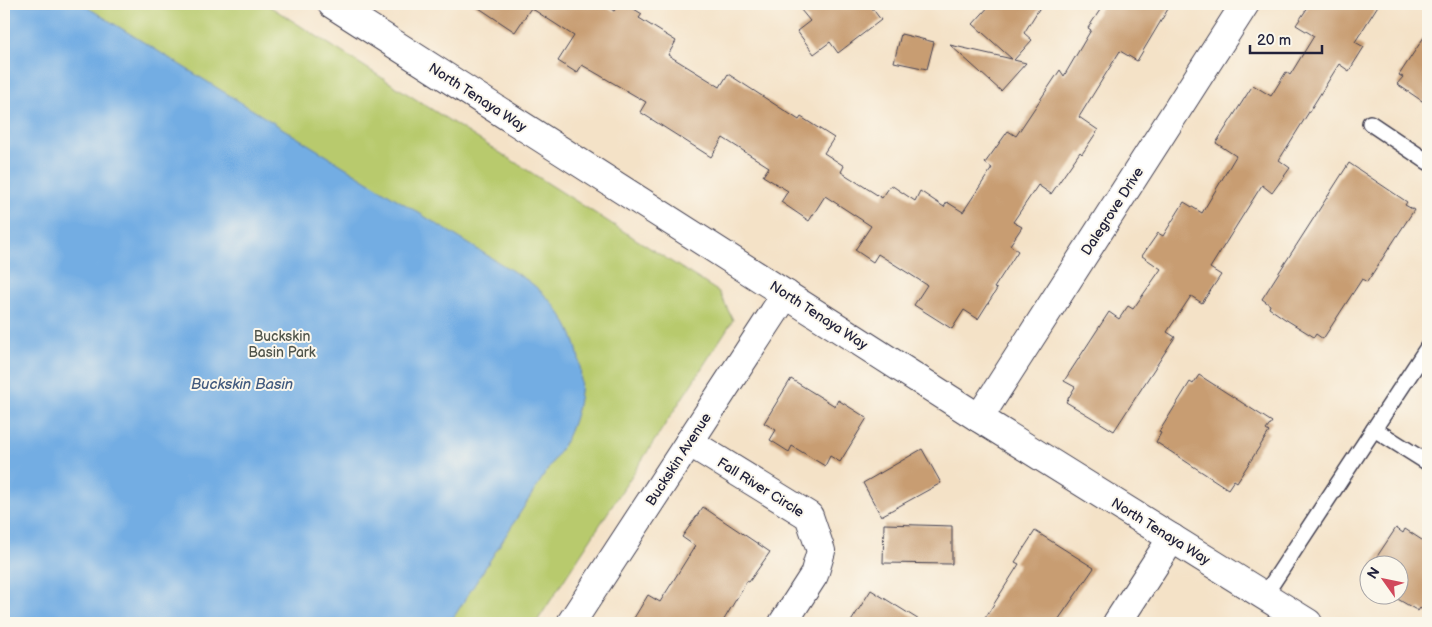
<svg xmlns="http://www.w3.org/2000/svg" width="1432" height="627" viewBox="0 0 1432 627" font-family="'Balsamiq Sans',sans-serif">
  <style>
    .green { fill: #b8ca6d; stroke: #6d7654 }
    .water { fill: #73ade3; stroke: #4a688f }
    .building { fill: #c89d72 }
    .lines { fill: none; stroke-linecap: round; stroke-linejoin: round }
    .lane-casing { stroke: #423f50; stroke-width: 18 }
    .street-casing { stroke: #423f50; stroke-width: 30 }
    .secondary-casing { stroke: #423f50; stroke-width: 30 }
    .lane { stroke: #fff; stroke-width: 15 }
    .street { stroke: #fff; stroke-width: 28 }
    .secondary { stroke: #fff; stroke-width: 28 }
    .labels { text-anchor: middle; stroke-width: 4; stroke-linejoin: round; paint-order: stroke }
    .street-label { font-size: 14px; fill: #22223b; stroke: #fbf7ec }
    .park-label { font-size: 14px; fill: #4f544a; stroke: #fbf7ec }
    .water-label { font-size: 15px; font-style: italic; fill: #425a7e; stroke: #fbf7ec }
  </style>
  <rect width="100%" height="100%" fill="#fbf7ec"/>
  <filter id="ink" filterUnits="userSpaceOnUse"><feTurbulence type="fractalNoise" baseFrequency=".02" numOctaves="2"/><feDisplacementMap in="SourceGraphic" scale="10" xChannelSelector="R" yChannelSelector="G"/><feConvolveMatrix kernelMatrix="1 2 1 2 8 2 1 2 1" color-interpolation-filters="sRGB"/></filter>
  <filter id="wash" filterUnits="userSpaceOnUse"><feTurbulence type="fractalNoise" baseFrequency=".0096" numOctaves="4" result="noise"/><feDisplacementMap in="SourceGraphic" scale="20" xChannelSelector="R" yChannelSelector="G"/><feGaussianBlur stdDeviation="1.12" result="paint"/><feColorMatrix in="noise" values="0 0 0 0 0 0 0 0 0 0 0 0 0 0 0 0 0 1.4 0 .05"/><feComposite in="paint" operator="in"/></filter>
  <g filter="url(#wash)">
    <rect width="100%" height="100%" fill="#f4e2c7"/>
    <!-- green -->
    <polygon class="green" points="4,4 266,4 719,292 733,320 536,623 4,623"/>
    <!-- water -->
    <path class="water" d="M4 4H82L527 280C583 321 595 383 564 444L450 623H4Z"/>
    <g id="blocks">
      <!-- building -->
      <g class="building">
        <polygon points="473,4 603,4 614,11 619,4 626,4 642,14 639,18 676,41 668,55 720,87 728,74 799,120 801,117 834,138 824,153 844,166 841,172 882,198 891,185 915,201 920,191 944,207 947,202 963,212 992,168 985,163 1008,131 1016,136 1060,70 1064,76 1091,30 1088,28 1104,4 1171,4 1137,61 1120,51 1079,117 1098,130 1082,154 1080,152 1051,194 1038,185 1013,222 1022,227 1010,245 1018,251 994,288 997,289 978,319 964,310 952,329 914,305 927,285 878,254 873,262 855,250 871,226 825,196 809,221 781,202 788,191 763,176 769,167 723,138 711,157 640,112 646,102 582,65 577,73 558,61 574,36 531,8 515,32"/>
        <polygon points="796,4 869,4 881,20 838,53 830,42 814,54 797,31 810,21"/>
        <polygon points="991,4 1042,4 1024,33 1032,40 1014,60 1026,63 1001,91 950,45 1012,59 973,24"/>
        <polygon points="1310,4 1379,4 1355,42 1364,47 1349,71 1339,64 1279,160 1290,168 1272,193 1262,185 1210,268 1221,275 1202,303 1191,296 1167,332 1175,337 1114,431 1066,402 1075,387 1064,381 1109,312 1119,319 1128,306 1133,309 1161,269 1142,256 1158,233 1163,236 1184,202 1202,213 1236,156 1216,143 1253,85 1271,96 1286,72 1290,75 1314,36 1296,25"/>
        <polygon points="1428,31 1428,105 1397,84 1403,77 1399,75"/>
        <polygon points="901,34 934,42 927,69 894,62"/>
        <polygon points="1349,163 1407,202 1405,205 1414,210 1367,282 1362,279 1323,339 1316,334 1314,337 1285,319 1269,308 1270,305 1262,299"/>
        <polygon points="1199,375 1272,422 1266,430 1269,432 1237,482 1234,480 1228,489 1156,442 1161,433 1159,432 1190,382 1193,384"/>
        <polygon points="791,379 835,406 838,400 867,418 840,462 830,456 825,466 792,446 789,452 770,440 776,430 764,423"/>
        <polygon points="922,449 941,483 881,516 863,483"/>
        <polygon points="703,507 770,552 749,582 747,581 722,623 631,623 648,595 660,602 695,546 682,537"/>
        <polygon points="884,524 952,526 952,564 883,563"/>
        <polygon points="1396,528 1403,533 1405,529 1428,544 1428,614 1420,608 1418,611 1396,598 1400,594 1400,564 1372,564"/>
        <polygon points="1035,531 1094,568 1056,623 982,623 1019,564 1015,562"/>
        <polygon points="871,590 924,623 850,623"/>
      </g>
    </g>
  </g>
  <g filter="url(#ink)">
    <use href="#blocks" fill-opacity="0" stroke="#423f50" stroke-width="1"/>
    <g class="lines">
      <!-- lane casing -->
      <g class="lane-casing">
        <g id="lane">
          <polyline points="1370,123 1428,162"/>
          <polyline points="1374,429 1428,463"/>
          <polyline points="1264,596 1428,347"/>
        </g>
      </g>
      <!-- street casing -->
      <g class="street-casing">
        <g id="street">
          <polyline points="979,418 1245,4"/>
          <polyline points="689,442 809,516 821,551 814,575 783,623"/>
          <polyline points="1117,623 1172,538"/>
        </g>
      </g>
      <!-- secondary casing -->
      <g class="secondary-casing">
        <g id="secondary">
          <polyline points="332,4 979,418 1308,623"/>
          <polyline points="571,623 786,294"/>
        </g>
      </g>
      <!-- lane -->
      <use href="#lane" class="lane"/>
      <!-- street -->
      <use href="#street" class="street"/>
      <!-- secondary -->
      <use href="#secondary" class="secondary"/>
    </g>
  </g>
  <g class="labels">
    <!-- street labels -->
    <g class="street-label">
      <text transform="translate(478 97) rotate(33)" y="5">North Tenaya Way</text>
      <text transform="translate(1112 211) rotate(-57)" y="5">Dalegrove Drive</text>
      <text transform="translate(819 315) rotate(33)" y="5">North Tenaya Way</text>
      <text transform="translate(678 459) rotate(-57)" y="5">Buckskin Avenue</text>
      <text transform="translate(761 487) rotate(32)" y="5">Fall River Circle</text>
      <text transform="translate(1161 531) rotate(32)" y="5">North Tenaya Way</text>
    </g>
    <!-- park labels -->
    <g class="park-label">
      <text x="282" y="341">Buckskin<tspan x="282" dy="16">Basin Park</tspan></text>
    </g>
    <!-- water labels -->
    <g class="water-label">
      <text x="242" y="389">Buckskin Basin</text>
    </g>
  </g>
  <!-- margin -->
  <rect width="1432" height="627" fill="none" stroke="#fbf7ec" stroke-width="20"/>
  <!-- north arrow -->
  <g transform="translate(1384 580) rotate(303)"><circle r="24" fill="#fbf7ec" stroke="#a4a2a5"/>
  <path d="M0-4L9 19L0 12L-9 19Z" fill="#d1495b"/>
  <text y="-8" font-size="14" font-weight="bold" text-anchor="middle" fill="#22223b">N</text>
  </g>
  <!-- scale -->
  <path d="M1250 45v8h72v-8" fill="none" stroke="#22223b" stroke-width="2.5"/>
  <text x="1257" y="45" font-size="15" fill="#22223b" stroke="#fbf7ec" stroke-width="4" paint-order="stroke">20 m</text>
</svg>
